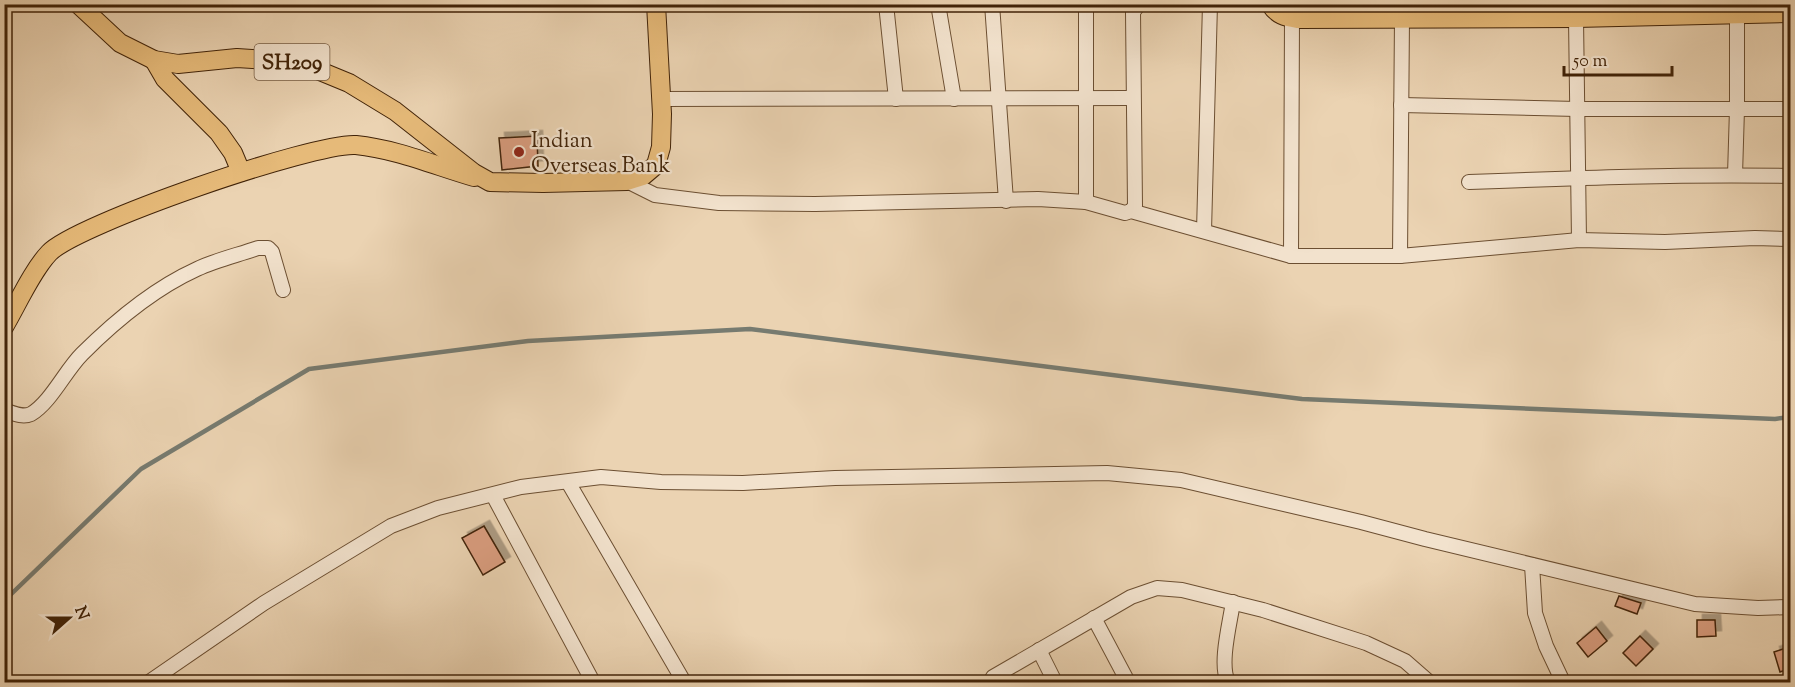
<svg xmlns="http://www.w3.org/2000/svg" width="1795" height="687" viewBox="0 0 1795 687" font-family="'Sorts Mill Goudy',serif">
  <style>
    .lines { fill: none; stroke-linecap: round; stroke-linejoin: round }
    .stream { stroke: #777b70; stroke-width: 4.5 }
    .building { fill: #db9e80; stroke: #412308; stroke-width: 1.5; filter: url(#shadow) }
    .minor-casing { stroke: #6c4f32; stroke-width: 16 }
    .major-casing { stroke: #412308; stroke-width: 20 }
    .minor { stroke: #f2e2cd; stroke-width: 14 }
    .major { stroke: #e6ba79; stroke-width: 18 }
    .poi-dot { fill: #8f2418; stroke: #f2e2cd; stroke-width: 2 }
    .labels { text-anchor: middle; stroke-width: 4.5; stroke-linejoin: round; paint-order: stroke }
    .shield { fill: #f2e2cd; stroke: #765c43; stroke-width: 1.5 }
    .shield-label { font-size: 21px; font-weight: bold; fill: #412308 }
    .poi-label { font-size: 22px; fill: #412308; stroke: #f2e2cd; text-anchor: start }
  </style>
  <defs>
    <filter id="shadow"><feDropShadow dx="5.5" dy="-5.5" stdDeviation="0" flood-color="#0004"/></filter>
  </defs>
  <rect width="100%" height="100%" fill="#ebd3b2"/>
  <filter id="stains"><feTurbulence type="fractalNoise" baseFrequency=".00333" numOctaves="4"/><feColorMatrix values="0 0 0 0 .2 0 0 0 0 .09 0 0 0 0 .02 0 0 0 .5 -.17"/></filter>
  <radialGradient id="worn" r=".72"><stop offset=".6" stop-color="#630" stop-opacity="0"/><stop offset="1" stop-color="#630" stop-opacity=".3"/></radialGradient>
  <g class="lines">
    <!-- stream -->
    <polyline class="stream" points="4,601 141,469 309,369 528,341 750,329 1302,399 1775,419 1790,417"/>
  </g>
  <!-- building -->
  <g class="building">
    <polygon points="537,136 538,166 502,170 499,138"/>
    <polygon points="484,526 505,562 483,575 462,538"/>
    <polygon points="1619,596 1641,603 1637,614 1615,606"/>
    <polygon points="1697,620 1715,620 1716,636 1697,637"/>
    <polygon points="1596,627 1607,641 1588,657 1577,643"/>
    <polygon points="1640,636 1653,649 1636,666 1623,653"/>
    <polygon points="1786,648 1791,668 1780,672 1774,652"/>
  </g>
  <g class="lines">
    <!-- minor casing -->
    <g class="minor-casing">
      <g id="minor">
        <polyline points="886,4 896,99"/>
        <polyline points="938,4 954,99"/>
        <polyline points="992,4 1006,201"/>
        <polyline points="1086,4 1086,202 1125,213 1131,211 1291,256 1400,256 1579,240 1665,242 1755,238 1790,239"/>
        <polyline points="1522,18 1523,4"/>
        <polyline points="1576,18 1579,240"/>
        <polyline points="661,99 1133,98"/>
        <polyline points="1401,105 1577,109 1790,109"/>
        <polyline points="1735,175 1737,109 1737,4"/>
        <polyline points="627,181 655,195 719,203 815,204 1038,199 1086,202"/>
        <path d="M1469 182C1576 178 1683 174 1790 176"/>
        <polyline points="1131,211 1135,206 1133,12 1139,4"/>
        <polyline points="1204,231 1210,4"/>
        <polyline points="1291,256 1292,18"/>
        <polyline points="1400,256 1402,18"/>
        <path d="M4 410C13 413 22 418 31 414 51 402 65 371 82 354 116 320 153 289 197 269 216 260 238 255 258 248H268L272 252 283 290"/>
        <polyline points="568,482 684,682"/>
        <polyline points="493,495 593,682"/>
        <polyline points="1532,565 1535,613 1546,646 1563,682"/>
        <polyline points="1094,618 1128,682"/>
        <polyline points="1039,650 1055,682"/>
        <polyline points="149,682 264,603 391,526 438,508 521,487 601,477 661,482 743,483 835,478 1107,473 1181,480 1361,522 1425,539 1695,604 1758,608 1790,607"/>
        <polyline points="990,682 993,677 1131,597 1157,588 1182,590 1263,610 1366,643 1405,661 1429,682"/>
        <path d="M1228 682C1219 664 1230 623 1233 602"/>
      </g>
    </g>
    <!-- major casing -->
    <g class="major-casing">
      <g id="major">
        <polyline points="78,4 120,43 154,60 178,64 237,58 298,62 349,83 395,111 474,173 490,182 543,183 627,181 643,176 656,165 661,147 662,114 656,4"/>
        <path d="M1270 4C1277 15 1285 17 1298 19L1576 18 1790 13"/>
        <polyline points="154,60 165,79 219,133 233,153 241,172"/>
        <path d="M4 327C17 305 32 271 49 253 76 224 315 142 356 145 396 149 436 166 474 177"/>
      </g>
    </g>
    <!-- minor -->
    <use href="#minor" class="minor"/>
    <!-- major -->
    <use href="#major" class="major"/>
  </g>
  <!-- markers -->
  <circle class="poi-dot" cx="519" cy="152" r="6"/>
  <g class="labels">
    <!-- shield labels -->
    <rect class="shield" x="254.5" y="44" width="75" height="36" rx="4.5"/>
    <g class="shield-label">
      <text x="292" y="69">SH209</text>
    </g>
    <!-- poi labels -->
    <g class="poi-label">
      <text x="531" y="147">Indian<tspan x="531" dy="25">Overseas Bank</tspan></text>
    </g>
  </g>
  <!-- margin -->
  <rect width="1795" height="687" fill="none" stroke="#ebd3b2" stroke-width="24"/>
  <rect x="6" y="6" width="1783" height="675" fill="none" stroke="#412308" stroke-width="3"/>
  <rect x="12" y="12" width="1771" height="663" fill="none" stroke="#412308" stroke-width="1.5"/>
  <!-- north arrow -->
  <g transform="translate(69 618) rotate(69)" stroke="#f2e2cd" stroke-width="4.5" paint-order="stroke">
  <path d="M0-4.5L10 22L0 15L-10 22Z" fill="#412308"/>
  <text y="-9" font-size="16" font-weight="bold" text-anchor="middle" fill="#412308">N</text>
  </g>
  <!-- scale -->
  <path d="M1564 66v9h108v-9" fill="none" stroke="#412308" stroke-width="3"/>
  <text x="1573" y="66" font-size="18" fill="#412308" stroke="#f2e2cd" stroke-width="4.5" paint-order="stroke">50 m</text>
  <rect width="100%" height="100%" filter="url(#stains)"/>
  <rect width="100%" height="100%" fill="url(#worn)"/>
</svg>
